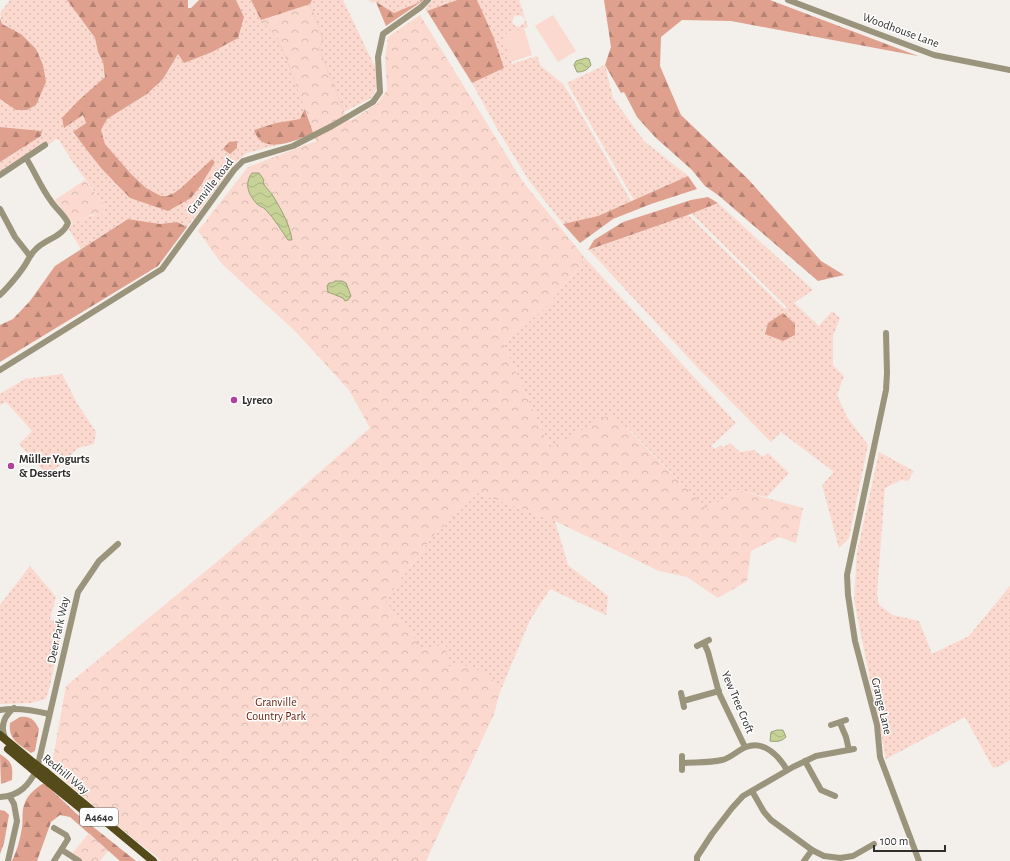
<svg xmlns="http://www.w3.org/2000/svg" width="1010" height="861" viewBox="0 0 1010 861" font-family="'Alegreya Sans',sans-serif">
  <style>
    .grass { fill: url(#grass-dots); fill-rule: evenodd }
    .forest { fill: url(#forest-firs) }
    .park { fill: url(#park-crowns) }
    .pitch { fill: #fbd9cf }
    .water { fill: url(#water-waves); stroke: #99a176 }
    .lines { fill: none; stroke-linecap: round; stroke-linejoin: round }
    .minor { stroke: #9a947c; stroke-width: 6 }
    .major { stroke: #554a1a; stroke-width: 8 }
    .major-bridge { stroke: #554a1a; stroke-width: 8 }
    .poi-dot { fill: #b1419d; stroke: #fff; stroke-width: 1.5 }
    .labels { text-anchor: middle; stroke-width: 3; stroke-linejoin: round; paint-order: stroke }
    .shield { fill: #fff; stroke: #6d6d6b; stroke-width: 1 }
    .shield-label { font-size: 11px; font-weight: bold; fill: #2f2e2c }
    .street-label { font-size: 12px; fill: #2f2e2c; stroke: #fff }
    .poi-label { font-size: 12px; font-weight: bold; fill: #2f2e2c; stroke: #fff; text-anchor: start }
    .park-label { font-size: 12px; fill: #681e09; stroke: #fff }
  </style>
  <defs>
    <pattern id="grass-dots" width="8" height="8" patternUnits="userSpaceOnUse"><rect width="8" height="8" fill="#fbd9cf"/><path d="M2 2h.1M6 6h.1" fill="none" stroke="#d7bbb2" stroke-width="1.8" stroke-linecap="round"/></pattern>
    <pattern id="forest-firs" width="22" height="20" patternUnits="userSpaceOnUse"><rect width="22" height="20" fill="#dfa08e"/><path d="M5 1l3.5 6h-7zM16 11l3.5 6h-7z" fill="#b58374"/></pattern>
    <pattern id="park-crowns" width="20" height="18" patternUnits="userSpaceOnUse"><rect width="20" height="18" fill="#fbd9cf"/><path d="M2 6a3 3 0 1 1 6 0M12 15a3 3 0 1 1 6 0" fill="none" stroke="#d7bbb2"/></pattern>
    <pattern id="water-waves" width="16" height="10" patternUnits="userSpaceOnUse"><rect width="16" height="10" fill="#c7d296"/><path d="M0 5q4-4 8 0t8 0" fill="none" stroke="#abb581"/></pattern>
  </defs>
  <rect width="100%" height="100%" fill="#f3efea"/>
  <!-- grass -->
  <g class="grass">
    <path d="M10 0H67L95 39 98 52 103 62 105 77 79 100 64 127 83 115 86 123 73 133 130 198H191L201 185 215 162 212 159 181 188 174 193 167 196H161L146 188 131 174 105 144 101 130 107 119 147 94 163 79 178 54 244 17 236 0H251L261 20 276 36 289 65 305 108 300 119 276 123 266 143 278 145 247 153 238 160 187 227 177 222 160 224 128 219 81 249 68 228C80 218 89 215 104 214L105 206 72 161 59 140 56 139 46 147 0 172V162L41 136 42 131 0 127V99L4 102 21 34 2 24 0 13Z"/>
    <polygon points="312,0 343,0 376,69 377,88 371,98 344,112 319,48 310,4"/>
    <polygon points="368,0 420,0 421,2 394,13 376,2 373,3"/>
    <polygon points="433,0 457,0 427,11 425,8"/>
    <path d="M477 0H519L528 27 503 35 512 64 537 56 541 66 563 84 569 93 631 201 598 216 563 224 528 179 499 132 472 83 504 68ZM518 15 522 16 525 19 524 23 519 27 514 25 512 22 514 16Z"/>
    <polygon points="605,65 613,98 644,141 688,176 634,200 567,83"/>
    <polygon points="718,203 813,290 794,303 819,326 832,311 840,318 833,336 833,365 844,376 837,395 847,417 868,445 849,538 839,548 822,485 834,472 781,432 771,442 697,367 589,250 688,215 785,309 787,307 691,213"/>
    <polygon points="585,258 736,423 711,446 715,449 721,445 724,447 730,443 740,452 754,450 763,457 768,453 789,473 767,497 738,490 707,509 628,428 550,448 504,345 550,303"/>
    <polygon points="62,374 77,403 96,432 94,444 78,448 48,476 19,444 32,431 6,402 0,405 0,394 25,379"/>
    <polygon points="879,452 914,471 908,481 901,480 885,488 877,594 879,605 893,615 919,621 932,654 969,636 1010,586 1010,760 1002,765 993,768 965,717 886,759 854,600 857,552"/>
    <polygon points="478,493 555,521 568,565 608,596 606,615 550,589 530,620 500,692 488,674 447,667 422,648 232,638 385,600 434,535"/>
    <polygon points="30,566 56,597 50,619 63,623 50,686 46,699 31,703 0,704 0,605"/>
  </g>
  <!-- forest -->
  <g class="forest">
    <polygon points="67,0 188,0 188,8 191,8 199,0 236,0 244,17 238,38 212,52 184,63 178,54 163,79 147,94 107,119 101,130 105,144 131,174 146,188 161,196 167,196 174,193 181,188 212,159 215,162 201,185 191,198 168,211 130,198 101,168 73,132 86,123 83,115 64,128 62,118 79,100 105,77 103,62 98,52 95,38"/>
    <path d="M251 0H312L310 4 323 39 319 48 344 112C336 118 328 125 319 130 305 137 271 154 258 138 257 136 255 133 254 130L276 123 300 119 305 108 289 65 276 36 261 20Z"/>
    <polygon points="420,0 423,0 421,2 386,26 376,2 394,13 420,2"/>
    <polygon points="457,0 477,0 493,36 504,68 472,83 427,11"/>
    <polygon points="604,0 770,0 918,56 731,21 682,20 661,37 660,66 681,115 748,179 821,261 844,275 818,281 718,195 705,186 692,170 655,137 637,117 624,92 621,93 605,65 611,47"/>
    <polygon points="0,18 2,24 21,34 36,49 43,65 46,82 36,105 27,110 16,110 0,99"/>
    <polygon points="0,127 42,131 41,136 0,162"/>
    <polygon points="237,141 237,148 230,154 223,149 229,142"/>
    <polygon points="688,176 697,189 651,204 613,219 580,243 563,224 598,216"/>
    <polygon points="708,197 718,203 688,215 588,250 594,240 623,222 691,200"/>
    <polygon points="128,219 160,224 177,222 187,227 158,266 0,362 0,325 13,319 30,301 55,266"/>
    <polygon points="783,313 795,324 795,335 783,341 765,334 768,323"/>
    <path d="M20 717C30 716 34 719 39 729L35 751 31 753C19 744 8 740 10 723Z"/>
    <path d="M0 754C12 762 13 765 12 780L1 784Z"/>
    <path d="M44 783 77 814 136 861H120L70 817 60 815 51 822 37 861H12C17 850 20 840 22 828 23 822 22 815 23 809 25 797 34 789 44 783Z"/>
    <polygon points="0,810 5,811 9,815 4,843 0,854"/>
  </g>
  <!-- park -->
  <g class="park">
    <polygon points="310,4 323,39 319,48 344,112 350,121 378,103 387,90 385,59 388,37 420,15 523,182 585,258 550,303 504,345 550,448 612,413 707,509 738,490 803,508 796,543 779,537 751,551 747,581 718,598 687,577 659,571 555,521 478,493 434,535 385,600 422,648 446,645 447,667 459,663 489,674 500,692 494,714 426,861 162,861 109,819 51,769 66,686 224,556 370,428 349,390 296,332 222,264 198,231 248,167 316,141 289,65 277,38 261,20"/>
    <polygon points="85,180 105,206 104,214 90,215 73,224 55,200"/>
    <polygon points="89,833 108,851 100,861 79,861 71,855"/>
  </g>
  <!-- pitch -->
  <g class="pitch">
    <polygon points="553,15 576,51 558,62 535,26"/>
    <polygon points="524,28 532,55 511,62 503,35"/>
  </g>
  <!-- water -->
  <g class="water">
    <path d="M586 58 589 59 591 65C587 70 584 72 577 72L574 65 576 61Z"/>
    <path d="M252 173H259L264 180 263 183C266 188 270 191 273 196 281 209 290 225 292 240H288C281 230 274 218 265 209 263 207 259 206 257 204 248 194 244 184 252 173Z"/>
    <polygon points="335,281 342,281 346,283 351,296 348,300 345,301 343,298 328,292 327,286 329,283 332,283"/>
    <path d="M777 730H783L786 737C781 742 776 742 770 741L771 732Z"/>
  </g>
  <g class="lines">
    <!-- minor -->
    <g class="minor">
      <polyline points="788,0 934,55 1010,70"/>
      <polyline points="0,175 45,145"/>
      <polyline points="0,209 15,237 30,256"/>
      <path d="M0 295C8 287 16 278 23 268 28 261 30 254 37 248 47 239 63 236 68 223 64 214 56 209 51 201 41 188 35 172 26 158"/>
      <polyline points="886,333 887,373 886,390 847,575 848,595 855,641 877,725 880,757 919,861"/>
      <polyline points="0,370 162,269 234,170 243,161 293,146 332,126 373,102 380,92 378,57 383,34 421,7 428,0"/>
      <polyline points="704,643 708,652 719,693 745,747"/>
      <polyline points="697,646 709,640"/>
      <polyline points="681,693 684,707"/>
      <polyline points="683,701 719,691"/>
      <path d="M0 710C17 707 33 710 49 714"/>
      <polyline points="840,723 846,737 849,750"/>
      <polyline points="831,725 846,720"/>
      <path d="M5 738C0 726 4 716 14 708"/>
      <polyline points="805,761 821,790 835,796"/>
      <path d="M682 763C695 762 709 763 722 760 731 758 738 750 746 747 764 740 779 756 787 770"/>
      <polyline points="682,770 682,756"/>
      <polyline points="752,791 764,812 771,820 812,850 824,856 840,858 853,856 874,844"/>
      <path d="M0 797C20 796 29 785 37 769L78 592 99 561 118 544"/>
      <polyline points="62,850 79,861"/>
      <polyline points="8,861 17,821 14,804 10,797"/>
      <polyline points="54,861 68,839 66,835 54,828"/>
      <polyline points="697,861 697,857 712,834 732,808 743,796 793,767 816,756 854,749"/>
      <polyline points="804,861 812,850"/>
    </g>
    <!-- major -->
    <g class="major">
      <polyline points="0,735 35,764"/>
      <polyline points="8,749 32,769"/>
      <polyline points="46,772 153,861"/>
      <polyline points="43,778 95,820"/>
    </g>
    <!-- major-bridge -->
    <g class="major-bridge">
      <polyline points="35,764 46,772"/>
      <polyline points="32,769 43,778"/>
    </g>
  </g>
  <!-- markers -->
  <g class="poi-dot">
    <circle cx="234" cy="400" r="4"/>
    <circle cx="11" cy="466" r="4"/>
  </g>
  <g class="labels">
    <!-- shield labels -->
    <rect class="shield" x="80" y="808" width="38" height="18" rx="3"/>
    <g class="shield-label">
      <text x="99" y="821">A4640</text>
    </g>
    <!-- street labels -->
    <g class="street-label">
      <text transform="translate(901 30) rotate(20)" y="4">Woodhouse Lane</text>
      <text transform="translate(210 186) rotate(-52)" y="4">Granville Road</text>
      <text transform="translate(58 630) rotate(-78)" y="4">Deer Park Way</text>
      <text transform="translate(738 702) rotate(67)" y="4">Yew Tree Croft</text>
      <text transform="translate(882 706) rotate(77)" y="4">Grange Lane</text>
      <text transform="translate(66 774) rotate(39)" y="4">Redhill Way</text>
    </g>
    <!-- poi labels -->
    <g class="poi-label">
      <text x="242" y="404">Lyreco</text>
      <text x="19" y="463">Müller Yogurts<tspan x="19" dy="14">&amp; Desserts</tspan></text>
    </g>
    <!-- park labels -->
    <g class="park-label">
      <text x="276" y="706">Granville<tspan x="276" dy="14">Country Park</tspan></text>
    </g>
  </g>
  <!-- scale -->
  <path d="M874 845v6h71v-6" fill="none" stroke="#2f2e2c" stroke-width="2"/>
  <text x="880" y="845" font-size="12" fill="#2f2e2c" stroke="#ffffff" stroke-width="3" paint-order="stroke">100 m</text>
</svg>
